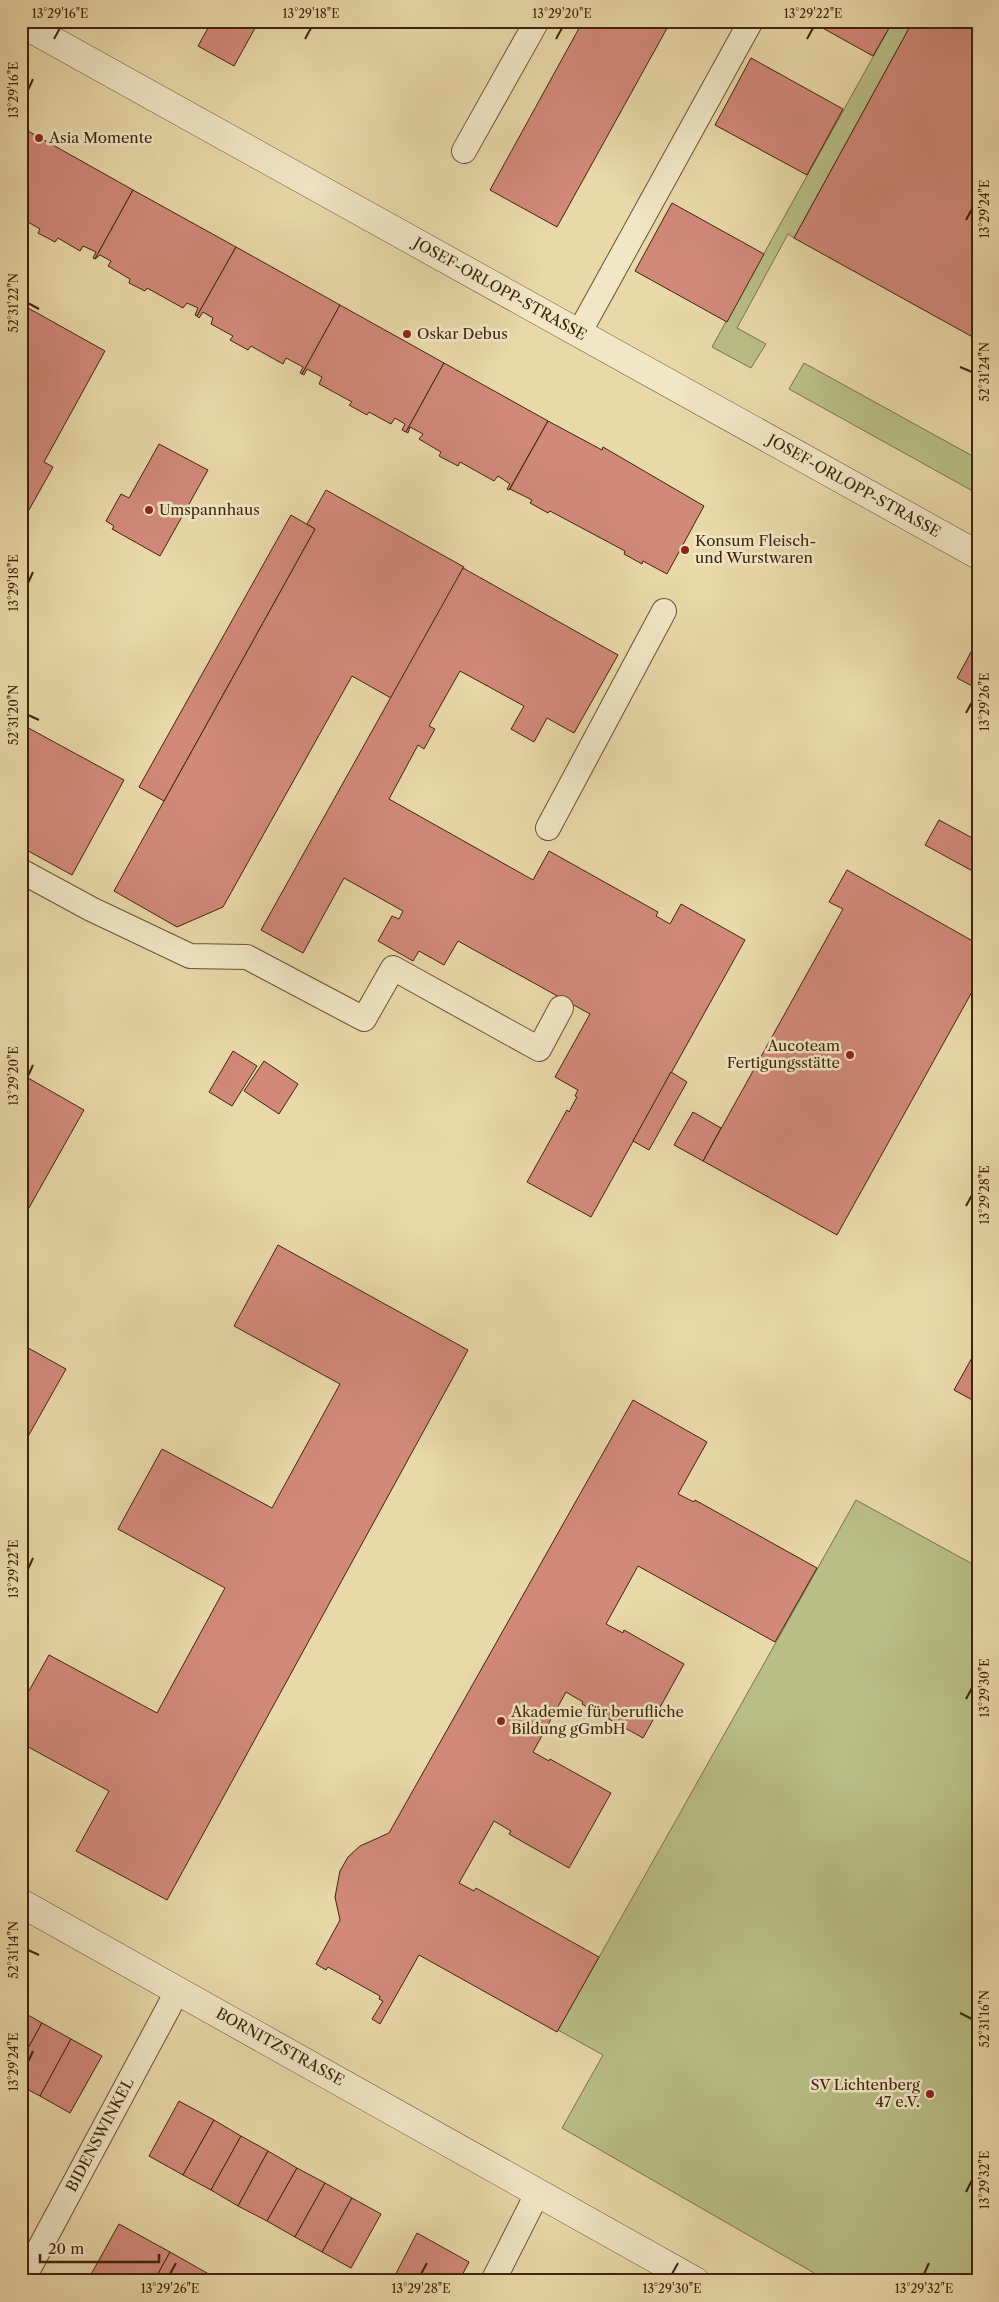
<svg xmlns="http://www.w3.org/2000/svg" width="999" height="2302" viewBox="0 0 999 2302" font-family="'Libre Caslon Text',serif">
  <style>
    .green { fill: #b9be86; stroke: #7c7148 }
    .building { fill: #d1897a; stroke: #40240a }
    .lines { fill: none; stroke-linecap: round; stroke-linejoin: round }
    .service-casing { stroke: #6a5132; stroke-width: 26 }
    .minor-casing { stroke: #6a5132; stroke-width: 29 }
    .tertiary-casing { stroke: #6a5132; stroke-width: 29 }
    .service { stroke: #f1e6c6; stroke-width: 24 }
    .minor { stroke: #f1e6c6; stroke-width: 28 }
    .tertiary { stroke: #f1e6c6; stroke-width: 28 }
    .ticks { fill: none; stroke: #40240a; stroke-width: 2 }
    .poi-dot { fill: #8f2418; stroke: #f1e6c6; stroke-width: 2 }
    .labels { text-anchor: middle; stroke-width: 5; stroke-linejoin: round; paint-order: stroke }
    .poi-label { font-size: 15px; fill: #40240a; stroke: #f1e6c6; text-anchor: start }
    .street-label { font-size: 15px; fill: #40240a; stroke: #f1e6c6 }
    .neatline { fill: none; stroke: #40240a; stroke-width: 2 }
    .ticks-label { font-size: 12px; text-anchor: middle; fill: #40240a }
  </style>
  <rect width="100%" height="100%" fill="#e9d8a8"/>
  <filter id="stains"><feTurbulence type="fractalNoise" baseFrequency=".004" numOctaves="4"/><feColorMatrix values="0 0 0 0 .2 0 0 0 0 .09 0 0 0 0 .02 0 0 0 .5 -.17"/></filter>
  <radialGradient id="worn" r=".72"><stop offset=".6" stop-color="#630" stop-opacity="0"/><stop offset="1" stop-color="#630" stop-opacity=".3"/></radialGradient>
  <!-- green -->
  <g class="green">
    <polygon points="893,21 913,21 794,238 788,234 737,328 766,344 751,368 712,347"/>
    <polygon points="804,363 978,459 978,494 789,389"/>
    <polygon points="856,1500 978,1567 978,2281 828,2281 562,2128 603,2055 558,2030"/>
  </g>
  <!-- building -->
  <g class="building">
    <polygon points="212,21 259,21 234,66 198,46"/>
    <polygon points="583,21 671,21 557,227 490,190"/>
    <polygon points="810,21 893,21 873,56"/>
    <polygon points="913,21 978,21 978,340 794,238"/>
    <polygon points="751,58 843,109 807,175 715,125"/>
    <polygon points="21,127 28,131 21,143"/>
    <polygon points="28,131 133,190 95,259 93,258 96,252 83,246 80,251 58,238 55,242 38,233 40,229 21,218 21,143"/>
    <polygon points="133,190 236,247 197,316 195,315 198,308 187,303 183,308 147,288 145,291 129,283 130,279 108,266 111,261 100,255 95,259"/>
    <polygon points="672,203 764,254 727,322 635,271"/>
    <polygon points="236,247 340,305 302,374 300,373 303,367 286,358 283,364 251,346 248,350 230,340 233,336 211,324 213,318 203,312 199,318 197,316"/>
    <polygon points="21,304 105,351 44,462 53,467 25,517 21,515"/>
    <polygon points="340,305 444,363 406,432 402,430 405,424 395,418 391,424 369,412 367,415 349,405 352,402 319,384 322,377 307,369 304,375 302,374"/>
    <polygon points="444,363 548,421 509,490 507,489 510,484 498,476 494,481 460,462 458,466 439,456 441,452 419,439 423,434 410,427 408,433 406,432"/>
    <polygon points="548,421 602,450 603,447 704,506 667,574 643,561 642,564 624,554 625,551 550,511 548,513 530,503 532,500 510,489"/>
    <polygon points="159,444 208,470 160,556 112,529 114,526 106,521 121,494 129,498"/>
    <polygon points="326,490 464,567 391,698 352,676 223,907 177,927 114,891 315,529 307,524"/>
    <polygon points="291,515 315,529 164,801 139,787"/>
    <polygon points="463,568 618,655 574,733 547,718 534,742 511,729 524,706 460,671 429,726 435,729 424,749 418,745 389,799 533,880 549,851 658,912 656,916 670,924 681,904 745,940 591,1217 527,1182 567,1110 569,1112 577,1097 575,1096 578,1090 555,1077 590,1014 458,941 444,965 419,951 413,961 378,941 392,916 399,919 403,911 344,878 303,953 261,930"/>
    <polygon points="971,652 978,656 978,689 957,678"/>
    <polygon points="21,724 124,780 72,875 21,847"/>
    <polygon points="939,820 978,841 978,874 925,845"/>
    <polygon points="847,870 978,944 978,981 837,1235 703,1161 843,909 829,902"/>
    <polygon points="233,1051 257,1066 232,1106 209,1092"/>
    <polygon points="264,1061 298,1084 279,1114 244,1091"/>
    <polygon points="671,1072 687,1082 649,1150 633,1141"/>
    <polygon points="21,1074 84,1110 21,1222"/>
    <polygon points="693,1112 721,1128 703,1161 674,1145"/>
    <polygon points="278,1245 468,1350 167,1900 76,1851 109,1791 21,1743 21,1705 49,1655 157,1713 225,1588 118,1529 162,1449 272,1508 340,1384 234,1326"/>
    <polygon points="21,1344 66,1369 21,1449"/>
    <polygon points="978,1347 978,1403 954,1390"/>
    <polygon points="633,1400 707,1442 678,1494 694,1502 695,1500 817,1568 775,1642 638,1566 606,1624 623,1633 624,1630 684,1664 643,1738 582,1704 583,1702 566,1692 533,1752 549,1761 550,1759 611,1793 569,1868 509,1834 511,1831 494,1821 459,1883 474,1891 476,1888 599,1957 557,2032 419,1955 380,2024 372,2019 383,2001 379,1999 380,1996 328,1967 326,1970 316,1964 340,1920 335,1897 340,1871 348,1857 360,1846 389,1833"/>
    <polygon points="21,2011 42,2023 21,2061"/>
    <polygon points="42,2023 71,2039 40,2096 21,2086 21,2061"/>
    <polygon points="71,2039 102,2056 70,2113 40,2096"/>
    <polygon points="179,2101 214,2120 183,2175 149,2156"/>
    <polygon points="214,2120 241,2136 211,2190 183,2175"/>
    <polygon points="241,2136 268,2151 238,2206 211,2190"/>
    <polygon points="268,2151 297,2168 267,2221 238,2206"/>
    <polygon points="297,2168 325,2183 295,2237 267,2221"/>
    <polygon points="325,2183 352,2198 322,2252 295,2237"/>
    <polygon points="352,2198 381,2214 351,2268 322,2252"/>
    <polygon points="119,2224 170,2252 154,2281 93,2281 89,2278"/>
    <polygon points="417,2233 469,2262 459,2281 392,2281"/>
    <polygon points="170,2252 221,2281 154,2281"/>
  </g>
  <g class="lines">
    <!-- service casing -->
    <g class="service-casing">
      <g id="service">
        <polyline points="464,151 537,21"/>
        <polyline points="579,333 751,21"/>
        <polyline points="548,828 664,611"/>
        <polyline points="21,871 91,909 190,956 247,957 364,1019 393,968 539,1049 561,1008"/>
        <polyline points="22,2281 178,1990"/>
        <polyline points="493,2281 538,2192"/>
      </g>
    </g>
    <!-- minor casing -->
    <g class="minor-casing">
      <polyline id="minor" points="21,1903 695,2281"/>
    </g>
    <!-- tertiary casing -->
    <g class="tertiary-casing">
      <polyline id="tertiary" points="21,23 978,555"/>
    </g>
    <!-- service -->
    <use href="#service" class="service"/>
    <!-- minor -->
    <use href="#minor" class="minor"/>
    <!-- tertiary -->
    <use href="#tertiary" class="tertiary"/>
  </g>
  <!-- ticks -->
  <path class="ticks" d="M54 39 60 28M305 39 311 28M556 39 562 28M807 39 813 28M28 90 33 79M966 220 972 209M28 303 39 309M960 367 972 372M28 583 33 572M966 713 972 702M28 715 39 720M28 1076 33 1065M966 1206 972 1195M28 1569 33 1558M966 1699 972 1688M28 1950 39 1955M960 2013 972 2019M28 2062 33 2051M966 2192 972 2180M170 2274 176 2263M421 2274 427 2263M672 2274 678 2263M924 2274 929 2263"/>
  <!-- markers -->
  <g class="poi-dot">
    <circle cx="39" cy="138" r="5"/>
    <circle cx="407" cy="334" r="5"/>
    <circle cx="149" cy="510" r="5"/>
    <circle cx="685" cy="550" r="5"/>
    <circle cx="850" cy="1055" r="5"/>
    <circle cx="501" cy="1721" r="5"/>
    <circle cx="930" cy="2094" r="5"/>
  </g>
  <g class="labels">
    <!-- poi labels -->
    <g class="poi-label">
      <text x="49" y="143">Asia Momente</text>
      <text x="417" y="339">Oskar Debus</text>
      <text x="159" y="515">Umspannhaus</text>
      <text x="695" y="546">Konsum Fleisch-<tspan x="695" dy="17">und Wurstwaren</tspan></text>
      <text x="840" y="1051" text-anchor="end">Aucoteam<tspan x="840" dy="17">Fertigungsstätte</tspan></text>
      <text x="511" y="1717">Akademie für berufliche<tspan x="511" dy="17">Bildung gGmbH</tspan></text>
      <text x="920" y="2090" text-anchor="end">SV Lichtenberg<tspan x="920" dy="17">47 e.V.</tspan></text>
    </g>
    <!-- street labels -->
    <g class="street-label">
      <text transform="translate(500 289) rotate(29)" y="5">JOSEF-ORLOPP-STRASSE</text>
      <text transform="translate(854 486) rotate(29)" y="5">JOSEF-ORLOPP-STRASSE</text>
      <text transform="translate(280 2047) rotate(29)" y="5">BORNITZSTRASSE</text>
      <text transform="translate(100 2135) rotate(-62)" y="5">BIDENSWINKEL</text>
    </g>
  </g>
  <!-- margin -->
  <rect width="999" height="2302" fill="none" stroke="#e9d8a8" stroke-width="55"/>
  <!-- scale -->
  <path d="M40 2254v8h119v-8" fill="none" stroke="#40240a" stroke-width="2.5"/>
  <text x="48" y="2254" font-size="15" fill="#40240a" stroke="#f1e6c6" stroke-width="4" paint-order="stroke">20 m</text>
  <rect x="28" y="28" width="944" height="2246" class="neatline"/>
  <g class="ticks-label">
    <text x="60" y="18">13°29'16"E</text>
    <text x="311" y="18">13°29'18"E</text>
    <text x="562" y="18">13°29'20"E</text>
    <text x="813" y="18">13°29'22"E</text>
    <text transform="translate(14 90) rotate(-90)" y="4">13°29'16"E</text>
    <text transform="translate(985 209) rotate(-90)" y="4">13°29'24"E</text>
    <text transform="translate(14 303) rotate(-90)" y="4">52°31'22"N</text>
    <text transform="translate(985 372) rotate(-90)" y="4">52°31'24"N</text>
    <text transform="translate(14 583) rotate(-90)" y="4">13°29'18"E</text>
    <text transform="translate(985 702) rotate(-90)" y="4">13°29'26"E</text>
    <text transform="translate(14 715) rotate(-90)" y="4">52°31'20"N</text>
    <text transform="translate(14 1076) rotate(-90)" y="4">13°29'20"E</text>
    <text transform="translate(985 1195) rotate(-90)" y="4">13°29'28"E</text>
    <text transform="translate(14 1569) rotate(-90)" y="4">13°29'22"E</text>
    <text transform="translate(985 1688) rotate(-90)" y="4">13°29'30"E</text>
    <text transform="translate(14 1950) rotate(-90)" y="4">52°31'14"N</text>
    <text transform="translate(985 2019) rotate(-90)" y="4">52°31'16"N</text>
    <text transform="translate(14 2062) rotate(-90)" y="4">13°29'24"E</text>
    <text transform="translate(985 2180) rotate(-90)" y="4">13°29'32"E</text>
    <text x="170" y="2293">13°29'26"E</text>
    <text x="421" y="2293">13°29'28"E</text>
    <text x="672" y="2293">13°29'30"E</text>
    <text x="924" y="2293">13°29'32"E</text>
  </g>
  <rect width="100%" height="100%" filter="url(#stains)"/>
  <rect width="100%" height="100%" fill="url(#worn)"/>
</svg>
